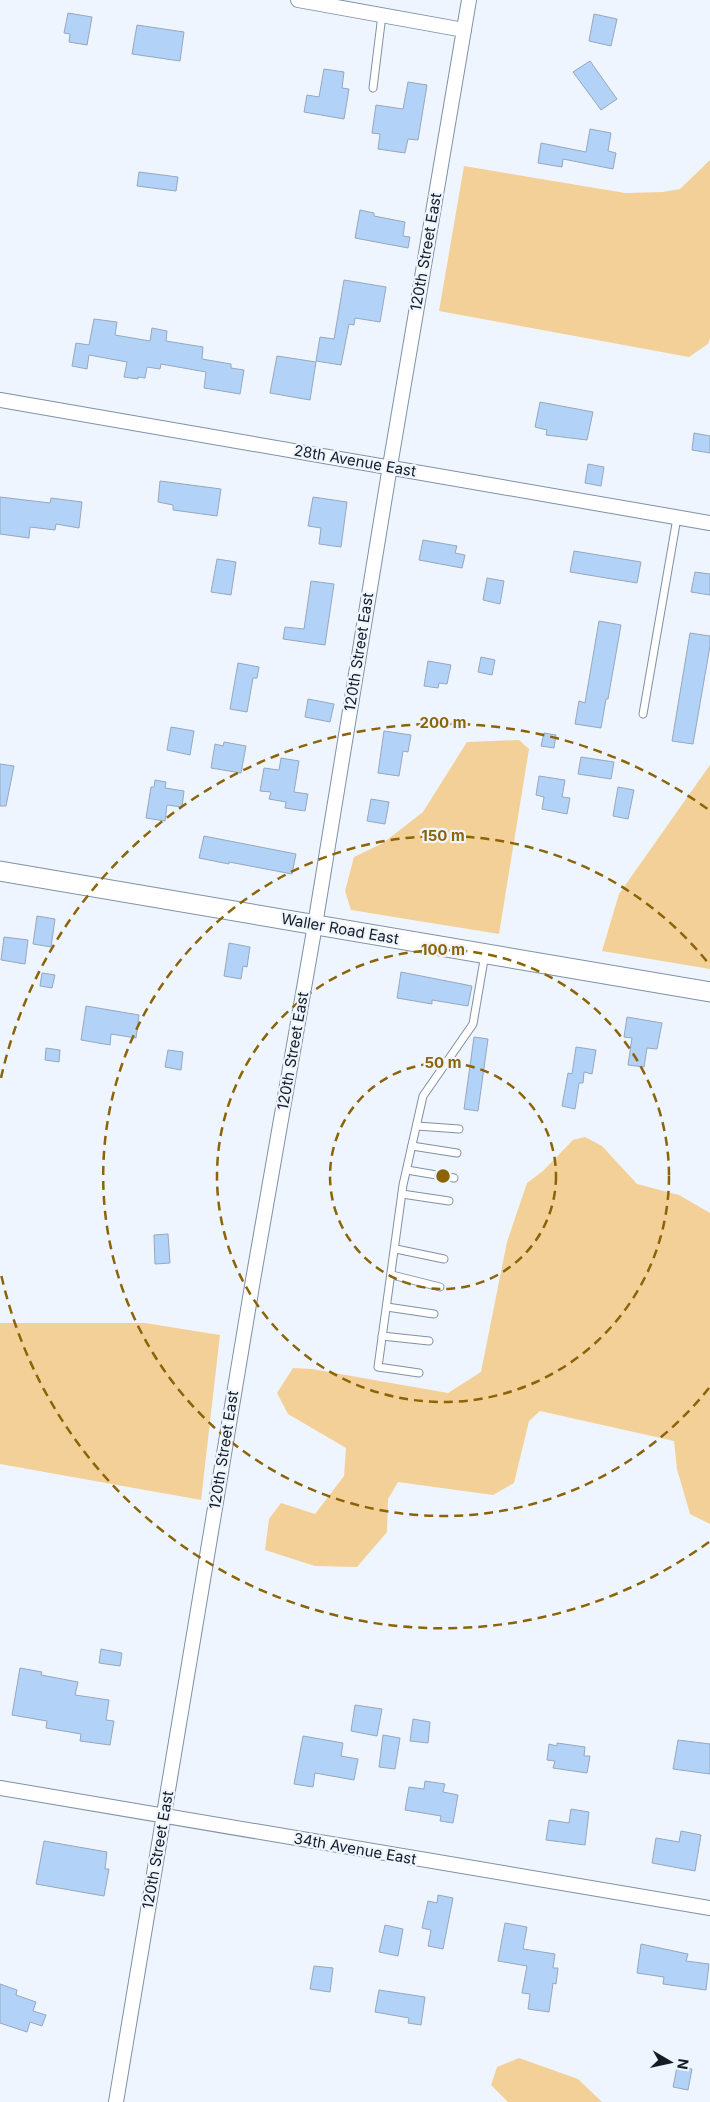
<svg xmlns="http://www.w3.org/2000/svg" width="710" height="2102" viewBox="0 0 710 2102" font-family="Inter,sans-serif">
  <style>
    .green { fill: #f3d098 }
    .building { fill: #b3d2f7; stroke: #96a8be }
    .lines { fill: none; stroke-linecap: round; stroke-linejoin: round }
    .lane-casing { stroke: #7f91a6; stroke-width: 9 }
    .street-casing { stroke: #7f91a6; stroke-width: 16 }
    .secondary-casing { stroke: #7f91a6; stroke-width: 21 }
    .lane { stroke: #fff; stroke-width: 7 }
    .street { stroke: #fff; stroke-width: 14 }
    .secondary { stroke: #fff; stroke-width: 19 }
    .ring { fill: none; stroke: #8c6306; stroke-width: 2.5; stroke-dasharray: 9 6 }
    .labels { text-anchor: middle; stroke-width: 4.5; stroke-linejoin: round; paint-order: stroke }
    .street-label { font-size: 15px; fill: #151c24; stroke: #eef5ff }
    .centre { fill: #8c6306; stroke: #eef5ff; stroke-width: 2.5 }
    .ring-label { font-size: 15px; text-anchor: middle; font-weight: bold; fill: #8c6306; stroke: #eef5ff; stroke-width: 4.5; stroke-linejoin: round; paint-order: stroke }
  </style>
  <rect width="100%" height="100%" fill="#eef5ff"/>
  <!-- green -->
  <g class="green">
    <polygon points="710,160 710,338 708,344 689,357 439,311 464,166 625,193 663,192 680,189"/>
    <polygon points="519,740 529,749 499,934 351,910 345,891 354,857 383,843 423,812 467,742"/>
    <polygon points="710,765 710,969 602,951 619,894"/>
    <polygon points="585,1137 602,1146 637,1184 679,1195 710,1213 710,1524 690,1514 677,1469 674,1441 540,1411 529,1421 514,1483 493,1495 398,1482 388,1499 387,1532 357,1567 315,1566 265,1550 269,1519 281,1503 315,1514 344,1476 346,1448 288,1414 277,1393 293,1368 312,1369 448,1393 481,1372 507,1242 527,1183 543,1171 573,1140"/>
    <polygon points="0,1323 145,1323 220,1335 201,1500 0,1464"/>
    <polygon points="519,2058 578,2079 602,2102 508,2102 491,2085 497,2067"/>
  </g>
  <!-- building -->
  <g class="building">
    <polygon points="68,13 92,17 87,45 69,42 70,34 64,33"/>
    <polygon points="594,14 617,19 611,46 589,41"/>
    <polygon points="137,25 184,32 180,61 132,54"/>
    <polygon points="590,61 617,99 601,110 573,72"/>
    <polygon points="324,69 344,72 342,88 349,89 344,119 304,112 307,95 319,97"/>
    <polygon points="408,82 427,85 418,140 408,139 405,153 378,149 380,134 372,133 376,105 403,109"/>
    <polygon points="590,129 611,133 608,151 616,153 613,169 563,159 562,167 538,163 541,143 586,152"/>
    <polygon points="139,172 178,177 176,191 137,186"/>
    <polygon points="360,210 374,213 374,216 405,222 403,236 410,237 408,248 355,238"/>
    <polygon points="344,280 386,287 380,322 355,318 354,325 349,324 341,365 316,361 320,337 334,339"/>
    <polygon points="94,319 117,322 115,335 150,341 152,328 167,331 166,341 203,347 202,359 231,364 231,368 244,370 240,394 204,388 206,372 161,364 160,369 147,367 145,378 138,377 138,379 124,377 127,362 89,355 87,369 72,366 76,343 89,345"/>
    <polygon points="277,356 316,362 310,400 270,393"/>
    <polygon points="540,402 593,412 587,440 546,435 547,430 535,427"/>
    <polygon points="694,433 710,436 710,453 692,450"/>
    <polygon points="588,464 604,467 601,486 585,483"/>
    <polygon points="160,481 221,489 217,516 173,510 173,505 158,502"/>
    <polygon points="0,497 50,503 51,498 82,502 79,528 56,524 55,530 30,527 29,538 0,534"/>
    <polygon points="313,497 347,502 341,547 319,544 321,528 308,526"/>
    <polygon points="423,540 457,546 455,553 465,555 462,568 419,560"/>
    <polygon points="574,551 641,562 637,583 570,572"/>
    <polygon points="217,559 236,562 231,595 211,592"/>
    <polygon points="695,572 710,574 710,595 691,592"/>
    <polygon points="487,578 504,581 500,604 483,600"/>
    <polygon points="311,581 334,584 325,645 283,639 285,627 304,629"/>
    <polygon points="599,621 621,625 608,699 606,699 601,728 575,724 579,701 585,703"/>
    <polygon points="690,633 710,636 710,646 693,744 672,741"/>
    <polygon points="481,657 495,660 492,675 478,672"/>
    <polygon points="428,661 451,665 447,684 439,683 438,688 424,686"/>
    <polygon points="238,663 259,667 257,678 253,678 247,712 230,709"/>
    <polygon points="308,699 334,704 330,722 305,717"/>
    <polygon points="171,727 194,731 190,755 167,750"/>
    <polygon points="384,731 411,735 408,752 403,751 399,776 378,773"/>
    <polygon points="544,733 556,735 554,748 541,746"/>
    <polygon points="224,742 246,746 241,773 211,768 215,744 223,746"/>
    <polygon points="581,757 614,762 611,779 578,774"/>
    <polygon points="281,758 299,761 294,792 308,794 305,811 285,808 286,802 269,799 271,792 260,791 264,768 279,770"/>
    <polygon points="0,764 14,766 6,806 0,806"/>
    <polygon points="539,776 565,780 562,797 570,798 567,814 542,809 544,797 536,795"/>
    <polygon points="155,780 166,782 165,788 184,791 182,807 167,805 165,821 146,818 151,787 154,787"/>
    <polygon points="618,787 634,790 628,819 613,816"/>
    <polygon points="371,799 389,802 385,824 367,821"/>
    <polygon points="204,836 296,854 292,874 229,862 229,864 199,858"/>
    <polygon points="37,916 55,919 51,947 33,944"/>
    <polygon points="4,937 28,940 25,964 1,960"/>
    <polygon points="229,943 250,947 247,967 243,966 241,979 224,976"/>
    <polygon points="401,972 472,986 468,1006 432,1000 432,1004 397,998"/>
    <polygon points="42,973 55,975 52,988 40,986"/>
    <polygon points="86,1006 139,1015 136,1038 111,1034 110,1045 81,1040"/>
    <polygon points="627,1017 662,1023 657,1049 647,1048 644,1067 628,1065 632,1038 624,1037"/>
    <polygon points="474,1037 488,1039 478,1111 464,1109"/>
    <polygon points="576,1047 596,1050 592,1074 584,1072 583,1083 579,1083 575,1109 562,1106 568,1073 572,1074"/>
    <polygon points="46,1048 60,1050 59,1062 45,1060"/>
    <polygon points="168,1050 183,1052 181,1070 165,1067"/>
    <polygon points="168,1234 170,1263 155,1264 154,1235"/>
    <polygon points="101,1649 122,1653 120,1666 99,1663"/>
    <polygon points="20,1668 42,1672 41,1675 78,1682 75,1695 109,1700 106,1720 114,1721 110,1745 80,1741 81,1734 46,1728 47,1721 12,1715"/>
    <polygon points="355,1705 382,1709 377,1736 351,1731"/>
    <polygon points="413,1719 430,1722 428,1743 410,1741"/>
    <polygon points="383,1735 400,1738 395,1769 379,1767"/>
    <polygon points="303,1736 343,1743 341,1756 358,1759 354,1780 315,1773 313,1787 294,1784"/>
    <polygon points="678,1740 710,1744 710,1774 673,1769"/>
    <polygon points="557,1743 585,1747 584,1756 590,1756 587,1773 553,1768 555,1761 547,1760 549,1744 557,1746"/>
    <polygon points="425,1781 445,1784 443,1792 458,1795 453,1823 440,1821 441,1816 405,1810 409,1787 424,1789"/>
    <polygon points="571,1809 589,1812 585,1845 546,1840 549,1820 569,1823"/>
    <polygon points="681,1831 701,1835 695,1871 652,1863 656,1838 679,1842"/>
    <polygon points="44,1841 107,1852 105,1869 109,1869 104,1896 36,1884"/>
    <polygon points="438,1895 453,1898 443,1949 428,1946 431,1930 422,1928 428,1901 437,1903"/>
    <polygon points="505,1923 527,1927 523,1949 555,1954 553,1968 558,1968 556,1984 553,1983 549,2012 528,2009 530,1994 522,1993 527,1966 498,1961"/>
    <polygon points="385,1925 403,1929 398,1956 379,1952"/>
    <polygon points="641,1944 688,1954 686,1961 709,1964 706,1990 663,1984 664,1977 637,1973"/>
    <polygon points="314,1966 333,1968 330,1992 310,1989"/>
    <polygon points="0,1984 17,1990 16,1995 36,2002 33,2011 46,2015 42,2026 30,2022 27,2032 0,2023"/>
    <polygon points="379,1990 425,1997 421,2025 408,2023 409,2018 375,2012"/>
    <polygon points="677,2067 692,2069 688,2090 673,2087"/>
  </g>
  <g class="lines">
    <!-- lane casing -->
    <g class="lane-casing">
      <g id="lane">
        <polyline points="373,88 382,15"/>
        <polyline points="643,714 677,518"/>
        <polyline points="417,1126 459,1129"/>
        <polyline points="412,1146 457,1153"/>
        <polyline points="407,1170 454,1178"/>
        <polyline points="402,1194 449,1201"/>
        <polyline points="396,1249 444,1259"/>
        <polyline points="392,1275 440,1287"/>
        <polyline points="387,1307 434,1314"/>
        <polyline points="382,1336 429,1341"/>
        <polyline points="419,1373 378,1367 403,1185 423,1096 473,1024 485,954"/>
      </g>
    </g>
    <!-- street casing -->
    <g class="street-casing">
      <g id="street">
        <polyline points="298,0 464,30"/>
        <polyline points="0,400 710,523"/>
        <polyline points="0,1788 710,1908"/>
        <polyline points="116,2102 253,1280 315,925 390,466 469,0"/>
      </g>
    </g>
    <!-- secondary casing -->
    <g class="secondary-casing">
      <polyline id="secondary" points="0,871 710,992"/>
    </g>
    <!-- lane -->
    <use href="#lane" class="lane"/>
    <!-- street -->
    <use href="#street" class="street"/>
    <!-- secondary -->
    <use href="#secondary" class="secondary"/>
  </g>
  <!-- distance rings -->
  <g class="ring">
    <circle cx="443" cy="1176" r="113"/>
    <circle cx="443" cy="1176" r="226"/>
    <path d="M709 1388A340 340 0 1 1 709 964"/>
    <path d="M709 1542A453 453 0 0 1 1 1274M1 1078A453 453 0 0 1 709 810"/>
  </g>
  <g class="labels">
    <!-- street labels -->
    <g class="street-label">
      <text transform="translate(426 252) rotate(-80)" y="5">120th Street East</text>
      <text transform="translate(355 461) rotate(10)" y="5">28th Avenue East</text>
      <text transform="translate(359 652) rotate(-81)" y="5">120th Street East</text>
      <text transform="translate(340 929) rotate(10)" y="5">Waller Road East</text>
      <text transform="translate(293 1051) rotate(-80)" y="5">120th Street East</text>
      <text transform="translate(224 1450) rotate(-81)" y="5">120th Street East</text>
      <text transform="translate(355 1849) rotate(10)" y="5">34th Avenue East</text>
      <text transform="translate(158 1850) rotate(-80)" y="5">120th Street East</text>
    </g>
  </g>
  <circle cx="443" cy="1176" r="8" class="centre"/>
  <g class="ring-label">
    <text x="443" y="728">200 m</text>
    <text x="443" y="841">150 m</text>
    <text x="443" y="955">100 m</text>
    <text x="443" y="1068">50 m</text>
  </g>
  <!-- north arrow -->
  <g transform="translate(670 2062) rotate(99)" stroke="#eef5ff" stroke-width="4" paint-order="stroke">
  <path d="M0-4L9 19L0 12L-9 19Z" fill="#151c24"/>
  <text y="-8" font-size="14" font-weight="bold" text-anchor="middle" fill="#151c24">N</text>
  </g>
</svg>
